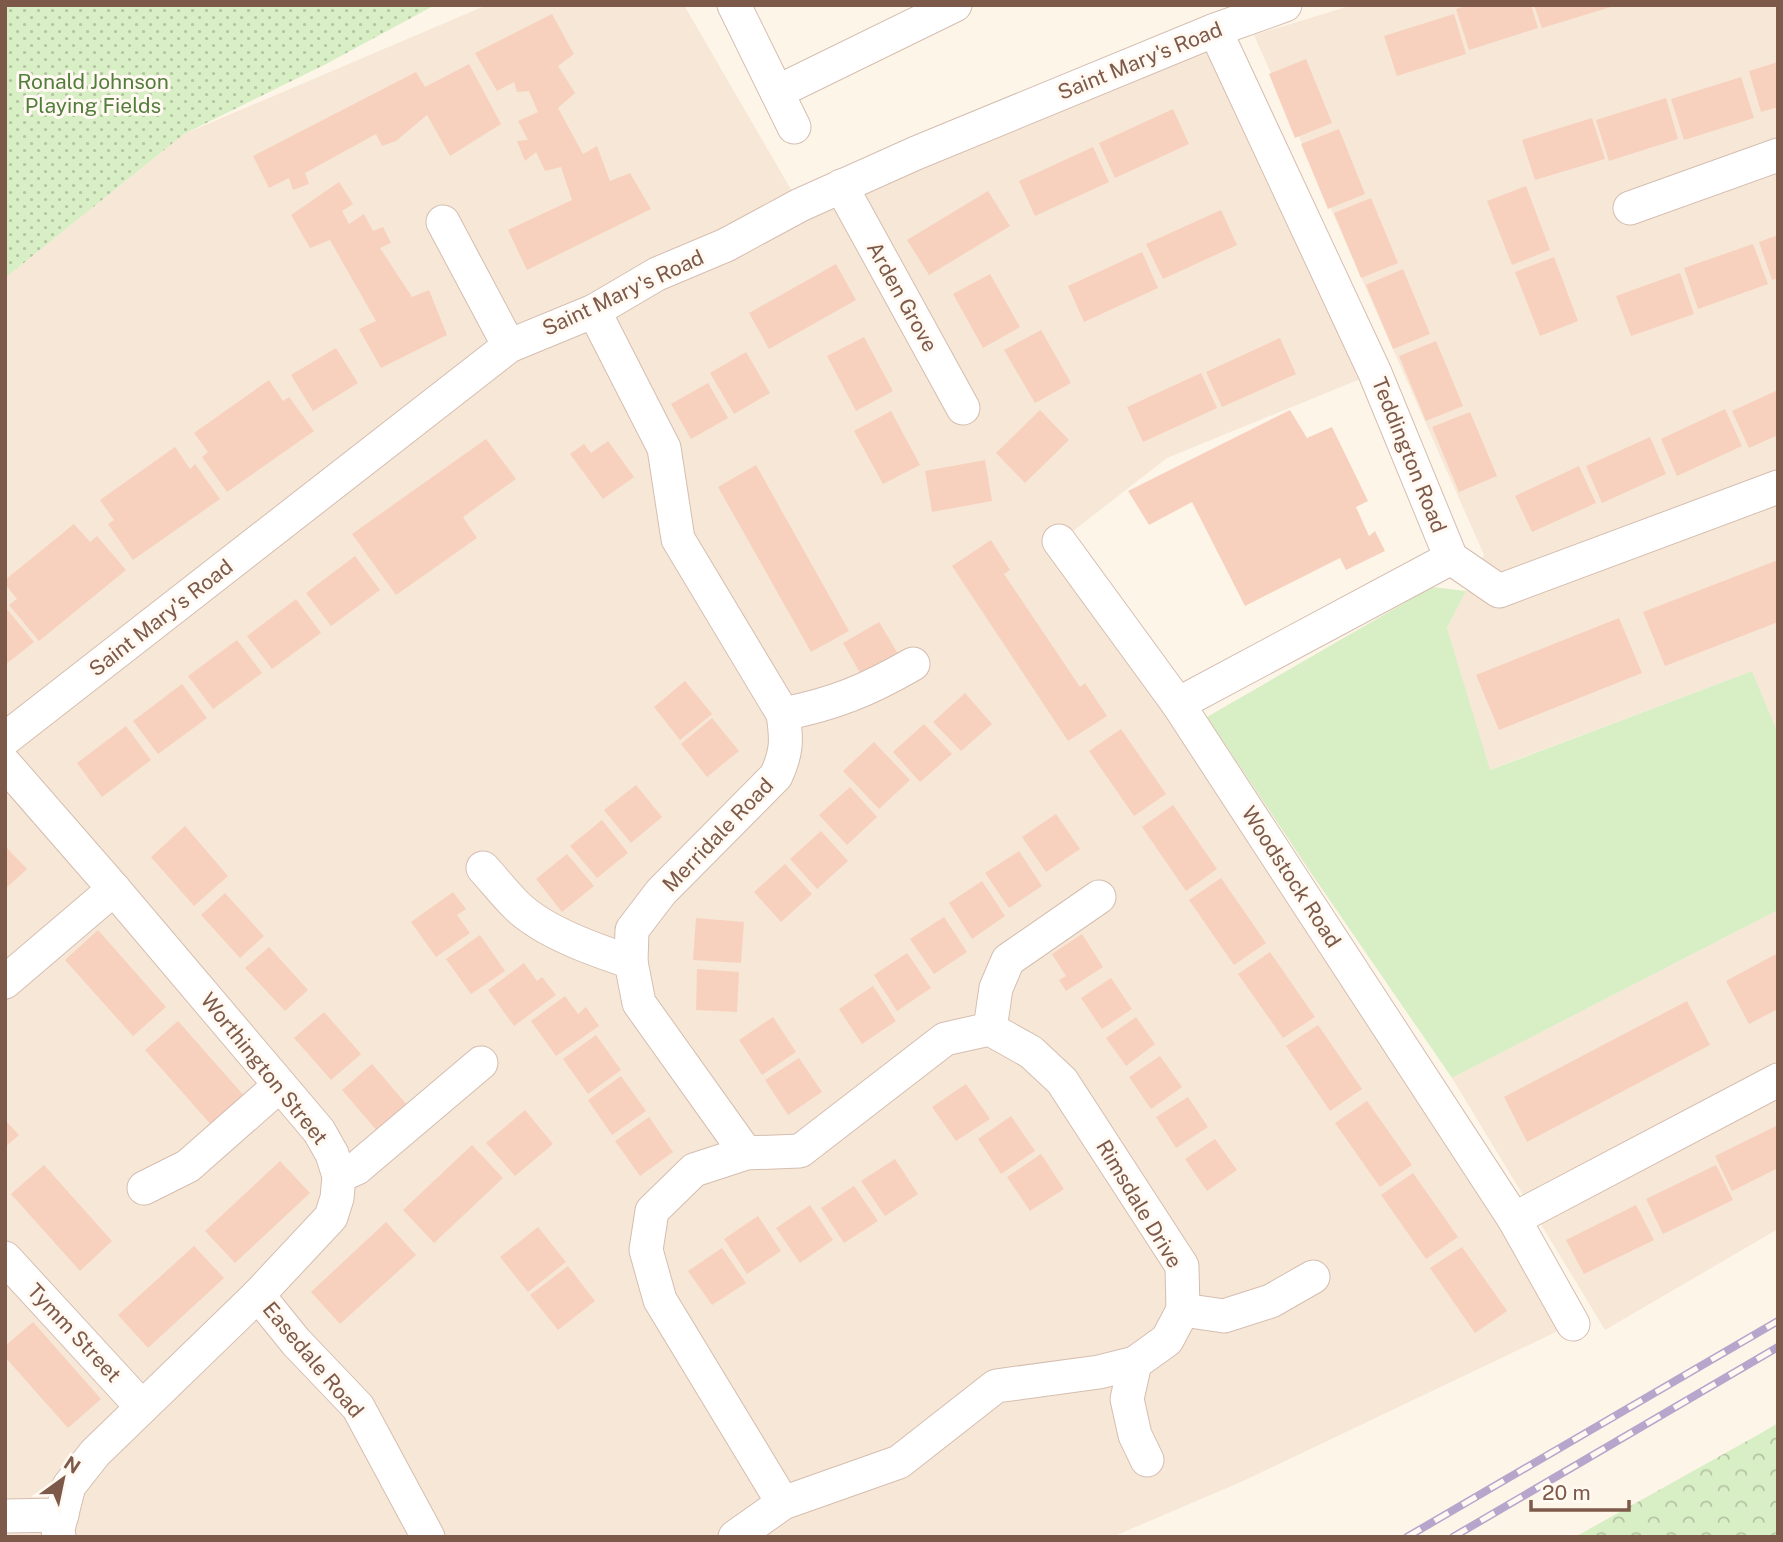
<svg xmlns="http://www.w3.org/2000/svg" width="1783" height="1542" viewBox="0 0 1783 1542" font-family="'Public Sans',sans-serif">
  <style>
    .residential { fill: #f7e7d7 }
    .grass { fill: #d8eec5 }
    .forest { fill: url(#forest-crowns) }
    .park { fill: url(#park-dots) }
    .building { fill: #f7d1be }
    .lines { fill: none; stroke-linecap: round; stroke-linejoin: round }
    .minor-casing { stroke: #d5beb0; stroke-width: 35 }
    .minor { stroke: #fff; stroke-width: 33 }
    .rail-casing { stroke: #b7a5cb; stroke-width: 8 }
    .rail { stroke: #fff9f2; stroke-width: 5; stroke-dasharray: 16; stroke-linecap: butt }
    .labels { text-anchor: middle; stroke-width: 6; stroke-linejoin: round; paint-order: stroke }
    .street-label { font-size: 21px; fill: #7d5949; stroke: #fff9f2 }
    .park-label { font-size: 21px; fill: #537d3d; stroke: #fff9f2 }
  </style>
  <defs>
    <pattern id="forest-crowns" width="20" height="18" patternUnits="userSpaceOnUse" patternTransform="scale(1.75)"><rect width="20" height="18" fill="#d8eec5"/><path d="M2 6a3 3 0 1 1 6 0M12 15a3 3 0 1 1 6 0" fill="none" stroke="#b4c4a2"/></pattern>
    <pattern id="park-dots" width="8" height="8" patternUnits="userSpaceOnUse" patternTransform="scale(1.75)"><rect width="8" height="8" fill="#d8eec5"/><path d="M2 2h.1M6 6h.1" fill="none" stroke="#b4c4a2" stroke-width="1.8" stroke-linecap="round"/></pattern>
  </defs>
  <rect width="100%" height="100%" fill="#fef5e9"/>
  <!-- residential -->
  <g class="residential">
    <polygon points="487,5 684,5 800,205 1215,30 1375,373 1167,458 1059,542 1573,1324 1241,1482 1112,1537 5,1537 5,278 184,134"/>
    <polygon points="1353,5 1778,5 1778,733 1752,671 1489,770 1447,628 1484,555 1254,35"/>
    <polygon points="1778,910 1778,1229 1605,1330 1452,1078"/>
  </g>
  <!-- grass -->
  <polygon class="grass" points="1432,587 1466,591 1447,628 1490,770 1752,671 1778,733 1778,910 1452,1078 1311,873 1207,717"/>
  <!-- forest -->
  <polygon class="forest" points="1778,1423 1778,1537 1575,1537 1763,1432"/>
  <!-- park -->
  <polygon class="park" points="5,5 435,5 328,63 184,134 5,278"/>
  <!-- building -->
  <g class="building">
    <polygon points="1469,5 1531,5 1538,28 1469,50 1456,9"/>
    <polygon points="1534,5 1614,5 1614,6 1542,28"/>
    <polygon points="552,14 574,54 558,66 575,93 558,108 583,154 597,146 610,181 630,173 651,209 527,270 508,230 572,200 561,167 545,171 536,152 525,161 517,141 528,140 518,121 538,112 529,91 517,92 514,82 497,91 475,53"/>
    <polygon points="1454,14 1466,54 1397,76 1384,36"/>
    <polygon points="1306,59 1332,123 1295,138 1269,74"/>
    <polygon points="1778,62 1778,107 1761,112 1749,71"/>
    <polygon points="469,64 501,124 450,156 427,115 396,141 382,146 376,134 305,173 309,184 293,190 289,178 269,188 253,156 416,72 425,87"/>
    <polygon points="1741,77 1754,118 1684,140 1671,99"/>
    <polygon points="1666,98 1678,139 1609,161 1596,120"/>
    <polygon points="1173,109 1189,144 1115,178 1099,143"/>
    <polygon points="1592,118 1605,159 1535,180 1522,140"/>
    <polygon points="1339,129 1365,194 1328,209 1301,144"/>
    <polygon points="1093,147 1109,182 1035,216 1019,181"/>
    <polygon points="339,182 353,204 342,211 349,224 364,214 373,231 383,227 391,243 380,248 412,297 429,290 447,335 381,368 359,329 376,321 330,240 310,248 291,215"/>
    <polygon points="1526,186 1550,250 1512,265 1487,201"/>
    <polygon points="988,191 1010,226 929,275 907,240"/>
    <polygon points="1371,198 1398,263 1361,278 1334,213"/>
    <polygon points="1221,210 1237,245 1163,279 1146,244"/>
    <polygon points="1778,235 1778,278 1772,280 1759,242"/>
    <polygon points="1753,244 1768,284 1698,309 1684,268"/>
    <polygon points="1142,252 1158,288 1084,322 1068,286"/>
    <polygon points="1554,257 1578,321 1540,336 1515,272"/>
    <polygon points="836,264 856,300 769,349 749,313"/>
    <polygon points="1403,269 1430,334 1393,349 1366,285"/>
    <polygon points="1680,273 1694,314 1631,336 1616,296"/>
    <polygon points="990,274 1020,327 983,348 953,294"/>
    <polygon points="1041,330 1071,383 1035,403 1004,350"/>
    <polygon points="864,337 893,391 856,411 827,356"/>
    <polygon points="1280,338 1296,374 1222,407 1206,372"/>
    <polygon points="1436,341 1463,406 1426,421 1399,356"/>
    <polygon points="336,348 358,383 313,411 291,375"/>
    <polygon points="746,352 770,393 734,414 710,373"/>
    <polygon points="1201,373 1217,408 1143,442 1127,407"/>
    <polygon points="269,380 283,401 289,397 314,431 227,492 202,457 208,452 194,433"/>
    <polygon points="708,383 728,418 691,439 671,404"/>
    <polygon points="1778,390 1778,435 1749,448 1732,411"/>
    <polygon points="1725,409 1742,446 1677,476 1661,439"/>
    <polygon points="1040,410 1069,440 1025,483 996,453"/>
    <polygon points="1290,410 1307,438 1332,427 1368,501 1356,507 1369,536 1375,531 1385,551 1346,570 1340,558 1245,606 1192,502 1149,525 1128,491"/>
    <polygon points="891,411 920,465 883,484 854,431"/>
    <polygon points="1470,412 1497,476 1459,492 1432,427"/>
    <polygon points="1650,437 1666,474 1602,503 1586,466"/>
    <polygon points="486,439 516,479 463,517 477,538 396,595 352,534"/>
    <polygon points="608,441 634,477 603,499 570,454 584,444 591,453"/>
    <polygon points="175,447 190,469 195,464 220,499 133,560 108,524 114,520 100,500"/>
    <polygon points="985,460 992,501 932,512 925,471"/>
    <polygon points="756,465 849,631 811,652 718,487"/>
    <polygon points="1579,466 1596,503 1532,532 1515,496"/>
    <polygon points="74,524 90,542 97,536 126,570 39,641 9,605 17,599 5,584 5,580"/>
    <polygon points="991,540 1010,570 1004,574 1080,687 1085,683 1107,716 1068,741 952,566"/>
    <polygon points="355,556 380,590 331,626 306,593"/>
    <polygon points="1778,560 1778,622 1665,666 1643,612"/>
    <polygon points="296,599 321,633 272,669 247,636"/>
    <polygon points="5,607 34,642 5,665"/>
    <polygon points="1619,618 1642,673 1499,730 1476,675"/>
    <polygon points="879,622 900,657 863,678 843,643"/>
    <polygon points="237,640 262,673 213,709 188,676"/>
    <polygon points="685,681 712,714 680,740 654,707"/>
    <polygon points="182,684 207,718 158,754 133,721"/>
    <polygon points="965,693 992,724 961,751 933,722"/>
    <polygon points="712,718 739,751 707,777 681,744"/>
    <polygon points="924,724 952,754 920,782 893,752"/>
    <polygon points="126,726 151,760 102,797 77,763"/>
    <polygon points="1121,729 1166,794 1134,816 1089,751"/>
    <polygon points="874,742 910,780 879,809 843,771"/>
    <polygon points="636,785 662,817 631,843 604,810"/>
    <polygon points="850,787 877,817 847,845 819,815"/>
    <polygon points="1173,805 1217,869 1186,891 1142,827"/>
    <polygon points="1056,814 1080,849 1046,872 1022,837"/>
    <polygon points="602,820 628,853 597,878 570,846"/>
    <polygon points="185,826 228,876 194,906 151,857"/>
    <polygon points="821,831 848,861 817,889 790,859"/>
    <polygon points="5,846 27,869 5,889"/>
    <polygon points="1019,851 1042,886 1009,908 985,873"/>
    <polygon points="567,854 594,886 562,912 536,879"/>
    <polygon points="785,864 812,894 781,922 754,892"/>
    <polygon points="1221,878 1266,943 1234,965 1189,900"/>
    <polygon points="982,881 1005,916 972,939 949,903"/>
    <polygon points="453,892 466,909 457,915 470,933 436,957 411,922"/>
    <polygon points="225,893 264,936 240,958 201,915"/>
    <polygon points="944,917 967,952 934,974 910,939"/>
    <polygon points="696,918 744,922 741,963 693,960"/>
    <polygon points="98,930 166,1007 133,1036 65,960"/>
    <polygon points="1082,934 1103,967 1066,991 1059,980 1066,976 1052,954"/>
    <polygon points="480,935 505,971 471,994 446,959"/>
    <polygon points="269,947 308,990 285,1011 245,968"/>
    <polygon points="1270,952 1315,1017 1283,1038 1238,974"/>
    <polygon points="907,953 931,988 897,1011 874,975"/>
    <polygon points="1778,953 1778,1009 1749,1024 1726,981"/>
    <polygon points="524,963 537,981 542,977 556,995 514,1026 488,990"/>
    <polygon points="697,969 739,972 737,1012 696,1010"/>
    <polygon points="1111,978 1132,1009 1102,1029 1081,998"/>
    <polygon points="873,986 896,1021 862,1044 839,1009"/>
    <polygon points="565,996 578,1014 586,1007 599,1026 556,1056 531,1021"/>
    <polygon points="1687,1001 1710,1045 1527,1142 1504,1097"/>
    <polygon points="324,1012 361,1054 331,1080 294,1038"/>
    <polygon points="773,1017 796,1052 762,1075 739,1040"/>
    <polygon points="1136,1017 1155,1044 1126,1066 1106,1038"/>
    <polygon points="178,1021 246,1098 213,1127 145,1050"/>
    <polygon points="1318,1025 1362,1089 1330,1111 1286,1046"/>
    <polygon points="596,1035 621,1070 588,1094 563,1059"/>
    <polygon points="1160,1056 1182,1087 1151,1109 1129,1077"/>
    <polygon points="799,1058 822,1092 788,1115 765,1080"/>
    <polygon points="372,1064 408,1106 378,1132 342,1090"/>
    <polygon points="621,1076 646,1111 612,1135 588,1100"/>
    <polygon points="966,1084 990,1119 956,1141 932,1107"/>
    <polygon points="1188,1097 1208,1127 1176,1148 1156,1117"/>
    <polygon points="1367,1101 1412,1165 1380,1187 1335,1123"/>
    <polygon points="525,1110 553,1144 515,1176 486,1143"/>
    <polygon points="1011,1116 1035,1151 1001,1174 978,1139"/>
    <polygon points="649,1117 673,1152 640,1176 615,1141"/>
    <polygon points="5,1120 19,1135 5,1147"/>
    <polygon points="1778,1125 1778,1168 1732,1191 1715,1156"/>
    <polygon points="1215,1139 1237,1170 1207,1191 1185,1159"/>
    <polygon points="472,1145 503,1178 434,1243 403,1210"/>
    <polygon points="1041,1154 1064,1189 1030,1211 1007,1177"/>
    <polygon points="895,1159 918,1194 885,1216 861,1181"/>
    <polygon points="280,1161 310,1193 235,1263 205,1231"/>
    <polygon points="44,1165 112,1241 80,1271 11,1194"/>
    <polygon points="1716,1165 1733,1200 1663,1234 1646,1199"/>
    <polygon points="1413,1173 1458,1237 1426,1259 1381,1195"/>
    <polygon points="854,1186 878,1221 844,1243 821,1208"/>
    <polygon points="810,1205 833,1240 800,1263 776,1228"/>
    <polygon points="1636,1205 1654,1240 1584,1274 1566,1240"/>
    <polygon points="758,1216 781,1251 747,1274 724,1239"/>
    <polygon points="386,1222 416,1255 340,1324 311,1292"/>
    <polygon points="538,1227 566,1262 528,1292 500,1257"/>
    <polygon points="194,1246 224,1278 148,1348 118,1315"/>
    <polygon points="1462,1247 1507,1311 1475,1333 1430,1268"/>
    <polygon points="722,1248 746,1283 712,1305 688,1271"/>
    <polygon points="568,1266 595,1301 558,1330 530,1295"/>
    <polygon points="33,1322 101,1399 68,1428 5,1357 5,1346"/>
  </g>
  <g class="lines">
    <!-- minor casing -->
    <g class="minor-casing">
      <g id="minor">
        <polyline points="734,5 794,127"/>
        <polyline points="1215,30 1375,373 1451,558 1499,591 1778,487"/>
        <polyline points="777,92 955,5"/>
        <polyline points="841,186 963,408"/>
        <polyline points="1630,208 1778,155"/>
        <polyline points="443,222 509,346"/>
        <path d="M594 311 664 448 678 539 783 714C787 740 787 752 776 776L661 892 632 930 631 962 639 1003 746 1153"/>
        <polyline points="1059,541 1178,704 1514,1219 1573,1324"/>
        <polyline points="1178,704 1451,558"/>
        <path d="M783 714C834 704 868 690 913 664"/>
        <polyline points="5,739 509,346 594,311 657,274 726,245 800,205 916,153 1215,30 1285,5"/>
        <polyline points="5,764 114,889 319,1131 332,1154 339,1176 337,1198 331,1217 258,1295 95,1453 69,1486 58,1529 59,1537"/>
        <path d="M483 868C494 880 504 893 516 905 543 932 595 950 631 962"/>
        <polyline points="5,982 114,889"/>
        <polyline points="990,1029 996,988 1008,960 1099,897"/>
        <polyline points="339,1176 357,1168 481,1063"/>
        <polyline points="144,1188 188,1166 280,1085"/>
        <polyline points="1514,1219 1778,1080"/>
        <polyline points="5,1258 142,1407"/>
        <polyline points="258,1295 296,1342 358,1407 428,1537"/>
        <polyline points="1183,1310 1224,1316 1271,1301 1313,1277"/>
        <polyline points="1135,1363 1127,1399 1135,1435 1147,1460"/>
        <polyline points="5,1516 62,1515"/>
        <polyline points="735,1537 783,1503 899,1462 996,1386 1099,1372 1135,1363 1167,1340 1183,1310 1182,1266 1062,1081 1031,1052 990,1029 945,1039 800,1151 746,1153 694,1170 652,1211 646,1250 660,1300 783,1503"/>
      </g>
    </g>
    <!-- minor -->
    <use href="#minor" class="minor"/>
    <!-- rail casing -->
    <g class="rail-casing">
      <g id="rail">
        <polyline points="1407,1537 1778,1321"/>
        <polyline points="1453,1537 1778,1347"/>
      </g>
    </g>
    <!-- rail -->
    <use href="#rail" class="rail"/>
  </g>
  <g class="labels">
    <!-- street labels -->
    <g class="street-label">
      <text transform="translate(1140 61) rotate(-22)" y="7">Saint Mary's Road</text>
      <text transform="translate(623 293) rotate(-25)" y="7">Saint Mary's Road</text>
      <text transform="translate(902 297) rotate(61)" y="7">Arden Grove</text>
      <text transform="translate(1409 455) rotate(68)" y="7">Teddington Road</text>
      <text transform="translate(161 618) rotate(-38)" y="7">Saint Mary's Road</text>
      <text transform="translate(718 835) rotate(-46)" y="7">Merridale Road</text>
      <text transform="translate(1291 877) rotate(57)" y="7">Woodstock Road</text>
      <text transform="translate(264 1069) rotate(51)" y="7">Worthington Street</text>
      <text transform="translate(1139 1204) rotate(59)" y="7">Rimsdale Drive</text>
      <text transform="translate(74 1333) rotate(47)" y="7">Tymm Street</text>
      <text transform="translate(313 1360) rotate(50)" y="7">Easedale Road</text>
    </g>
    <!-- park labels -->
    <g class="park-label">
      <text x="93" y="89">Ronald Johnson<tspan x="93" dy="24">Playing Fields</tspan></text>
    </g>
  </g>
  <!-- border -->
  <rect width="1783" height="1542" fill="none" stroke="#7d5949" stroke-width="14"/>
  <!-- north arrow -->
  <g transform="translate(63 1479) rotate(33)" stroke="#fff9f2" stroke-width="5" paint-order="stroke">
  <path d="M0-5L12 26L0 18L-12 26Z" fill="#7d5949"/>
  <text y="-10" font-size="19" font-weight="bold" text-anchor="middle" fill="#7d5949">N</text>
  </g>
  <!-- scale -->
  <path d="M1531 1500v10h98v-10" fill="none" stroke="#7d5949" stroke-width="3.5"/>
  <text x="1542" y="1500" font-size="21" fill="#7d5949" stroke="#fff9f2" stroke-width="5" paint-order="stroke">20 m</text>
</svg>
